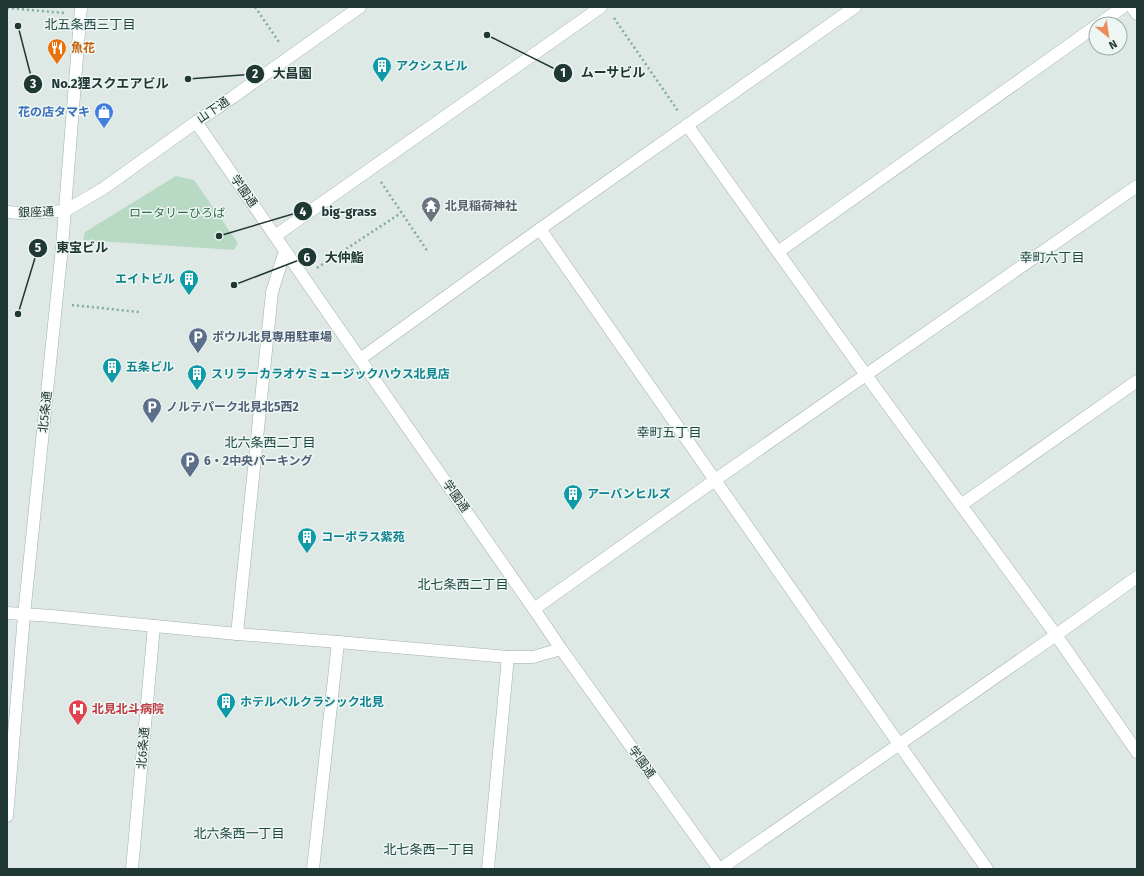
<svg xmlns="http://www.w3.org/2000/svg" width="1144" height="876" viewBox="0 0 1144 876" font-family="'Fira Sans','Noto Sans JP',sans-serif">
  <style>
    .green { fill: #b8d9c4 }
    .lines { fill: none; stroke-linecap: round; stroke-linejoin: round }
    .minor-casing { stroke: #a1b0ac; stroke-width: 13 }
    .tertiary-casing { stroke: #a1b0ac; stroke-width: 13 }
    .path { stroke: #80aba2; stroke-width: 2.5; stroke-dasharray: 2 3; stroke-linecap: butt }
    .minor { stroke: #fff; stroke-width: 12 }
    .tertiary { stroke: #fff; stroke-width: 12 }
    .labels { text-anchor: middle; stroke-width: 3; stroke-linejoin: round; paint-order: stroke }
    .food-label { font-size: 12px; font-weight: bold; fill: #c56008; stroke: #eef6f3; text-anchor: start }
    .culture-label { font-size: 12px; font-weight: bold; fill: #0d838f; stroke: #eef6f3; text-anchor: start }
    .street-label { font-size: 12px; fill: #203834; stroke: #eef6f3 }
    .shop-label { font-size: 12px; font-weight: bold; fill: #366cbe; stroke: #eef6f3; text-anchor: end }
    .worship-label { font-size: 12px; font-weight: bold; fill: #5b616d; stroke: #eef6f3; text-anchor: start }
    .park-label { font-size: 12px; fill: #2d6c4c; stroke: #eef6f3 }
    .service-label { font-size: 12px; font-weight: bold; fill: #4e5e75; stroke: #eef6f3; text-anchor: start }
    .health-label { font-size: 12px; font-weight: bold; fill: #be3a42; stroke: #eef6f3; text-anchor: start }
    .neighbourhood-label { font-size: 13px; fill: #1e4842; stroke: #eef6f3 }
    .leader { fill: none; stroke: #203834; stroke-width: 1.5 }
    .callout-dot { fill: #203834; stroke: #eef6f3; stroke-width: 1.5 }
    .mark-label { font-size: 12px; text-anchor: middle; font-weight: bold; fill: #fff }
    .callout-label { font-size: 13px; text-anchor: middle; font-weight: bold; fill: #203834; stroke: #eef6f3; stroke-width: 3; stroke-linejoin: round; paint-order: stroke }
  </style>
  <rect width="100%" height="100%" fill="#dee9e5"/>
  <!-- green -->
  <polygon class="green" points="176,176 194,180 238,243 234,250 83,240 85,232"/>
  <g class="lines">
    <!-- minor casing -->
    <g class="minor-casing">
      <g id="minor">
        <polyline points="1132,7 1137,14"/>
        <polyline points="1099,24 1123,7"/>
        <polyline points="687,125 866,375 1056,635 1137,752"/>
        <polyline points="540,229 899,744 987,869"/>
        <polyline points="275,236 601,7"/>
        <polyline points="778,252 1096,26"/>
        <polyline points="360,359 540,229 855,7"/>
        <polyline points="961,505 1137,381"/>
        <polyline points="534,609 715,480 1137,186"/>
        <polyline points="7,613 52,616 237,634 338,642 508,657 533,657 561,649"/>
        <polyline points="237,634 272,292 285,251"/>
        <polyline points="7,816 24,615 62,247 81,7"/>
        <polyline points="132,869 154,626"/>
        <polyline points="313,869 338,642"/>
        <polyline points="488,869 508,657"/>
        <polyline points="720,869 1056,635 1137,577"/>
      </g>
    </g>
    <!-- tertiary casing -->
    <g class="tertiary-casing">
      <g id="tertiary">
        <polyline points="196,122 360,359 534,609 561,649 719,869"/>
        <polyline points="7,212 20,213 65,211 104,188 196,122 233,97 360,7"/>
      </g>
    </g>
    <!-- path -->
    <g class="path">
      <polyline points="255,7 279,42"/>
      <polyline points="7,8 64,13"/>
      <polyline points="614,18 678,111"/>
      <polyline points="381,182 428,252"/>
      <polyline points="317,268 401,213"/>
      <polyline points="72,305 139,312"/>
    </g>
    <!-- minor -->
    <use href="#minor" class="minor"/>
    <!-- tertiary -->
    <use href="#tertiary" class="tertiary"/>
  </g>
  <!-- icons -->
  <defs>
    <g id="restaurant-pin" transform="scale(1)"><path d="M0 17L-7.5 6A9.5 9.5 0 1 1 7.5 6Z" fill="#e8710a" stroke="#eef6f3"/><path d="M-5-6h1v4h1v-4h1v4h1v-4h1v5L-1.5 .5V6h-2V.5L-5-1ZM5-6V6H3V1.5H1.5Q1.5-4 5-6Z" fill="#fff"/></g>
    <g id="building-pin" transform="scale(1)"><path d="M0 17L-7.5 6A9.5 9.5 0 1 1 7.5 6Z" fill="#0f9aa8" stroke="#eef6f3"/><path d="M-4-6H4V6H1V3H-1V6H-4ZM-2.5-4.3h1.7v1.8h-1.7ZM.8-4.3h1.7v1.8H.8ZM-2.5-1h1.7V.8h-1.7ZM.8-1h1.7V.8H.8Z" fill="#fff"/></g>
    <g id="shop-pin" transform="scale(1)"><path d="M0 17L-7.5 6A9.5 9.5 0 1 1 7.5 6Z" fill="#3f7fe0" stroke="#eef6f3"/><path d="M-5-2.5h2.3a2.7 3.5 0 0 1 5.4 0H5L5.5 6h-11ZM-1.5-2.5h3a1.5 2.3 0 0 0-3 0Z" fill="#fff"/></g>
    <g id="temple-pin" transform="scale(1)"><path d="M0 17L-7.5 6A9.5 9.5 0 1 1 7.5 6Z" fill="#6b7280" stroke="#eef6f3"/><path d="M0-6L5-2H3V0L6.5 2.5H4V6H1.5V3h-3V6H-4V2.5H-6.5L-3 0V-2H-5Z" fill="#fff"/></g>
    <g id="parking-pin" transform="scale(1)"><path d="M0 17L-7.5 6A9.5 9.5 0 1 1 7.5 6Z" fill="#5c6f8a" stroke="#eef6f3"/><path d="M-3.5-5.5H1a3.5 3.5 0 0 1 0 7H-1V5.5H-3.5ZM-1-3.4V-.6H.8a1.4 1.4 0 0 0 0-2.8Z" fill="#fff"/></g>
    <g id="hospital-pin" transform="scale(1)"><path d="M0 17L-7.5 6A9.5 9.5 0 1 1 7.5 6Z" fill="#e0444e" stroke="#eef6f3"/><path d="M-5-5h3v3.5h4V-5h3V5h-3V1.5h-4V5h-3Z" fill="#fff"/></g>
  </defs>
  <g fill-rule="evenodd">
    <use href="#restaurant-pin" x="57" y="48"/>
    <use href="#building-pin" x="382" y="66"/>
    <use href="#shop-pin" x="104" y="112"/>
    <use href="#temple-pin" x="431" y="206"/>
    <use href="#building-pin" x="189" y="279"/>
    <use href="#parking-pin" x="198" y="337"/>
    <use href="#building-pin" x="112" y="367"/>
    <use href="#building-pin" x="197" y="374"/>
    <use href="#parking-pin" x="152" y="407"/>
    <use href="#parking-pin" x="190" y="461"/>
    <use href="#building-pin" x="573" y="494"/>
    <use href="#building-pin" x="307" y="537"/>
    <use href="#building-pin" x="226" y="702"/>
    <use href="#hospital-pin" x="78" y="709"/>
  </g>
  <g class="labels">
    <!-- food labels -->
    <g class="food-label">
      <text x="71" y="52">魚花</text>
    </g>
    <!-- culture labels -->
    <g class="culture-label">
      <text x="396" y="70">アクシスビル</text>
      <text x="175" y="283" text-anchor="end">エイトビル</text>
      <text x="126" y="371">五条ビル</text>
      <text x="211" y="378">スリラーカラオケミュージックハウス北見店</text>
      <text x="587" y="498">アーバンヒルズ</text>
      <text x="321" y="541">コーポラス紫苑</text>
      <text x="240" y="706">ホテルベルクラシック北見</text>
    </g>
    <!-- street labels -->
    <g class="street-label">
      <text transform="translate(213 110) rotate(-34)" y="4">山下通</text>
      <text transform="translate(244 191) rotate(55)" y="4">学園通</text>
      <text transform="translate(36 212) rotate(-2)" y="4">銀座通</text>
      <text transform="translate(45 412) rotate(-84)" y="4">北5条通</text>
      <text transform="translate(456 496) rotate(55)" y="4">学園通</text>
      <text transform="translate(143 748) rotate(-85)" y="4">北6条通</text>
      <text transform="translate(642 762) rotate(54)" y="4">学園通</text>
    </g>
    <!-- shop labels -->
    <g class="shop-label">
      <text x="90" y="116">花の店タマキ</text>
    </g>
    <!-- worship labels -->
    <g class="worship-label">
      <text x="445" y="210">北見稲荷神社</text>
    </g>
    <!-- park labels -->
    <g class="park-label">
      <text x="177" y="217">ロータリーひろば</text>
    </g>
    <!-- service labels -->
    <g class="service-label">
      <text x="212" y="341">ボウル北見専用駐車場</text>
      <text x="166" y="411">ノルテパーク北見北5西2</text>
      <text x="204" y="465">6・2中央パーキング</text>
    </g>
    <!-- health labels -->
    <g class="health-label">
      <text x="92" y="713">北見北斗病院</text>
    </g>
    <!-- neighbourhood labels -->
    <g class="neighbourhood-label">
      <text x="90" y="29">北五条西三丁目</text>
      <text x="1052" y="262">幸町六丁目</text>
      <text x="669" y="437">幸町五丁目</text>
      <text x="270" y="447">北六条西二丁目</text>
      <text x="463" y="589">北七条西二丁目</text>
      <text x="239" y="838">北六条西一丁目</text>
      <text x="429" y="854">北七条西一丁目</text>
    </g>
  </g>
  <!-- callouts -->
  <path class="leader" d="M487 35L563 73M188 79L255 74M18 26L33 84M219 236L303 211M18 314L38 248M234 285L307 257"/>
  <g class="callout-dot">
    <circle cx="487" cy="35" r="4"/>
    <circle cx="188" cy="79" r="4"/>
    <circle cx="18" cy="26" r="4"/>
    <circle cx="219" cy="236" r="4"/>
    <circle cx="18" cy="314" r="4"/>
    <circle cx="234" cy="285" r="4"/>
    <circle cx="563" cy="73" r="10"/>
    <circle cx="255" cy="74" r="10"/>
    <circle cx="33" cy="84" r="10"/>
    <circle cx="303" cy="211" r="10"/>
    <circle cx="38" cy="248" r="10"/>
    <circle cx="307" cy="257" r="10"/>
  </g>
  <g class="mark-label">
    <text x="563" y="77">1</text>
    <text x="255" y="78">2</text>
    <text x="33" y="88">3</text>
    <text x="303" y="216">4</text>
    <text x="38" y="252">5</text>
    <text x="307" y="262">6</text>
  </g>
  <g class="callout-label">
    <text x="613" y="77">ムーサビル</text>
    <text x="292" y="78">大昌園</text>
    <text x="110" y="88">No.2狸スクエアビル</text>
    <text x="349" y="216">big-grass</text>
    <text x="82" y="252">東宝ビル</text>
    <text x="344" y="262">大仲鮨</text>
  </g>
  <!-- border -->
  <rect width="1144" height="876" fill="none" stroke="#203834" stroke-width="16"/>
  <!-- north arrow -->
  <g transform="translate(1108 36) rotate(150)"><circle r="19" fill="#eef6f3" stroke="#9caaa7"/>
  <path d="M0-3L7 15L0 10L-7 15Z" fill="#ea8d5b"/>
  <text y="-6" font-size="11" font-weight="bold" text-anchor="middle" fill="#203834">N</text>
  </g>
</svg>
